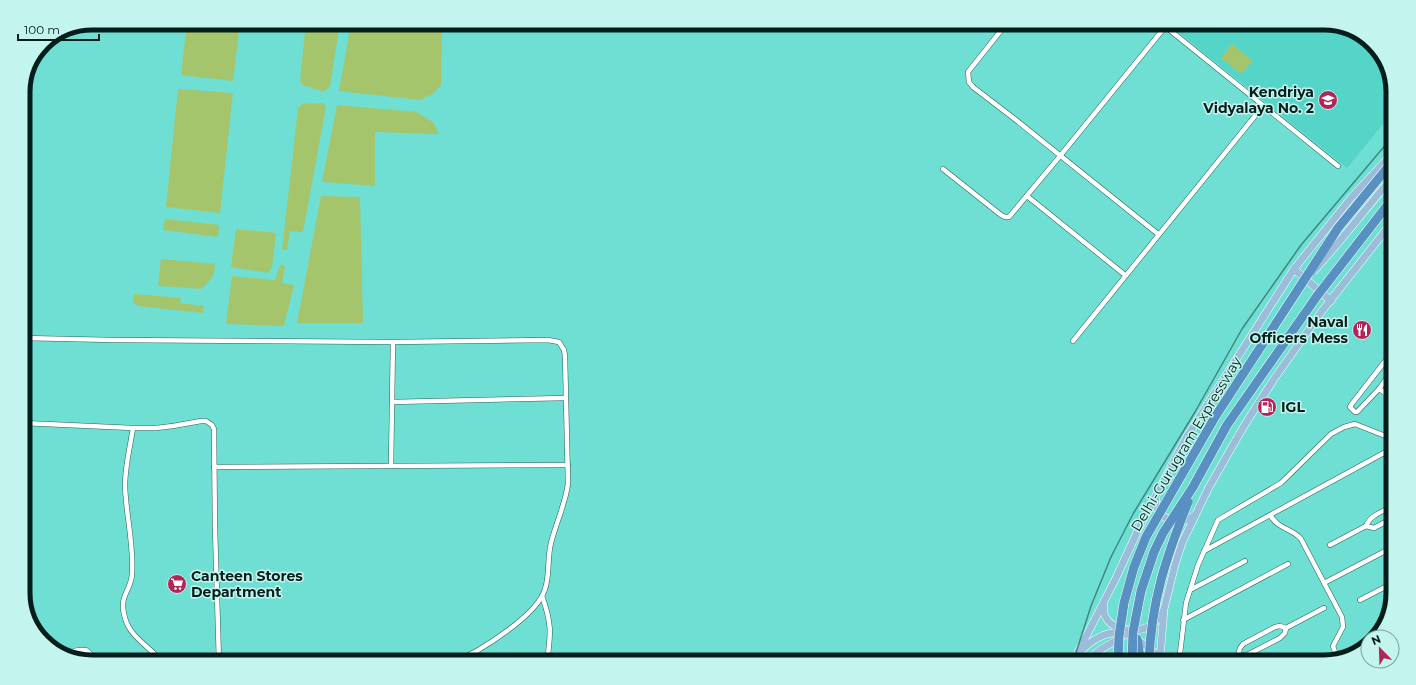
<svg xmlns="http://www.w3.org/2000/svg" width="1416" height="685" viewBox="0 0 1416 685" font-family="Montserrat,sans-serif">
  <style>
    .built { fill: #54d5c8 }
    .green { fill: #a5c56d }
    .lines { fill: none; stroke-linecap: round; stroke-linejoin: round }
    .minor-casing { stroke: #24615a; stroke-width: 5.5 }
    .primary-casing { stroke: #fff; stroke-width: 8 }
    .motorway-casing { stroke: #fff; stroke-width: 10 }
    .minor { stroke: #fff; stroke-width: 4.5 }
    .primary { stroke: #9bbdda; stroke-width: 7 }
    .motorway { stroke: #5891c1; stroke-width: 9 }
    .rail { stroke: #3f8880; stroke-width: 1.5 }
    .primary-bridge-casing { stroke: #fff; stroke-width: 8; stroke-linecap: butt }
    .motorway-bridge-casing { stroke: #fff; stroke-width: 10; stroke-linecap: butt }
    .primary-bridge { stroke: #9bbdda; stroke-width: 7 }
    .motorway-bridge { stroke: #5891c1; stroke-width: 9 }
    .labels { text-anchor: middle; stroke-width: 3; stroke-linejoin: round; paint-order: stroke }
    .poi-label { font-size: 14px; font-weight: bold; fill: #051e1b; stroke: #c3f5ee; text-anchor: end }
    .street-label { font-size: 14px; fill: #051e1b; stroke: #c3f5ee }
    .rim { fill: none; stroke: #051e1b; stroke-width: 5 }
  </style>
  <rect width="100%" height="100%" fill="#6edfd2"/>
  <!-- built -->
  <polygon class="built" points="1167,23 1323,23 1354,30 1381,54 1393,88 1393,112 1347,168"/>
  <!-- green -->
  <g class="green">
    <polygon points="187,23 240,23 233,81 181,75"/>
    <polygon points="306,23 340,23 330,86 324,92 303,85 300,81"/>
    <polygon points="351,23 442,23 441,85 433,94 420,100 339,91"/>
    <polygon points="1232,44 1253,61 1241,74 1221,58"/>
    <polygon points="178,89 233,93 220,213 166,207"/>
    <polygon points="323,103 326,107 303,232 290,231 287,250 282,250 298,109 302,104"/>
    <polygon points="337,105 416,112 433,122 439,134 375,132 375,186 322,182"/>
    <polygon points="321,196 360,197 363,323 297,323"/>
    <polygon points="165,219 219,225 218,237 163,230"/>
    <polygon points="236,229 276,233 272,268 268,273 231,267"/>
    <path d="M161 259 215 264C215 276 210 281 201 289L158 286Z"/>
    <polygon points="280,265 285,266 282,283 294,285 284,326 226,324 232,276 275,280"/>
    <polygon points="134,294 181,298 180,303 204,306 203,313 138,306 133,302"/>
  </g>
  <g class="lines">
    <!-- minor casing -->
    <g class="minor-casing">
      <g id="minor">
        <polyline points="1007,23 968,72 969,82 973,87 1016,120 1158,234"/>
        <polyline points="1161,23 1338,166"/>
        <polyline points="943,169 1001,215 1005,217 1009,217 1060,156 1165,27"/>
        <polyline points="1027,196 1125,275"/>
        <path d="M23 338 113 340 393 342 548 340 559 342 564 350 565 356 568 484C565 505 556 523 551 543 547 558 550 575 545 589 538 615 479 652 454 662"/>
        <polyline points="1073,341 1263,106"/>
        <polyline points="1393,351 1351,405 1350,407 1355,412 1357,412 1379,389 1393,369"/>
        <polyline points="1379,389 1393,398"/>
        <polyline points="392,402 566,398"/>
        <polyline points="23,423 133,428 156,428 173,426 201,421 206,421 212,425 214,429 215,528 219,662"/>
        <path d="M133 428C130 447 125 467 125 486 126 515 134 545 132 574 131 592 118 595 125 618 130 637 150 647 162 662"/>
        <polyline points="391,466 393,342"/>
        <polyline points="214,467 568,465"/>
        <path d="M1270 515C1279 530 1292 528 1301 539L1342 617 1343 627 1333 646 1337 658"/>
        <polyline points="1366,526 1374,528 1393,518"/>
        <path d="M1330 545 1366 526C1370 515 1384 511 1393 506"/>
        <polyline points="1204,551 1393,448"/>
        <polyline points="1324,583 1393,547"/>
        <polyline points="1190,590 1245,561"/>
        <path d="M542 596C552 624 551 633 547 662"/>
        <polyline points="1360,600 1391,584 1393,585"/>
        <polyline points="1183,620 1288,564"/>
        <polyline points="62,655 78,650 86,650 100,662"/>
        <polyline points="1238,655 1240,648 1243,644 1275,627 1280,626 1286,628 1324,608"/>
        <polyline points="1179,662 1186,603 1198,565 1218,520 1281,483 1331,434 1344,427 1355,424 1393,439"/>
        <polyline points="1224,662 1238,655 1247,655 1280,638 1285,633 1286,628"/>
      </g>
    </g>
    <!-- primary casing -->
    <g class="primary-casing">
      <g id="primary">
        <polyline points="1294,269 1331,301"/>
        <path d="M1156 498C1153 519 1180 528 1195 515"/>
        <path d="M1104 603C1099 628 1131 635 1148 627 1154 624 1159 618 1163 611"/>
        <path d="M1082 650C1112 621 1133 632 1160 658"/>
        <polyline points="1160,658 1164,609 1175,565 1182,543 1209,487 1244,426 1274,379 1322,311 1393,221"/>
        <polyline points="1073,662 1116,578 1140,526 1186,438 1294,269 1351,198 1393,153"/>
        <path d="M1088 662C1096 650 1109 645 1121 638"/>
      </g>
    </g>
    <!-- motorway casing -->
    <g class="motorway-casing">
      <polyline id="motorway" points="1137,639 1141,662"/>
    </g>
    <!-- minor -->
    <use href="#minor" class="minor"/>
    <!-- primary -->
    <use href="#primary" class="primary"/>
    <!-- motorway -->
    <use href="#motorway" class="motorway"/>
    <!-- rail -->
    <polyline class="rail" points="1073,662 1091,606 1111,557 1133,514 1195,412 1242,329 1301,245 1393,136"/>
    <!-- primary-bridge casing -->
    <g class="primary-bridge-casing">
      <path id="primary-bridge" d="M1313 272C1341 241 1366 208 1393 177"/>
    </g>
    <!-- motorway-bridge casing -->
    <g class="motorway-bridge-casing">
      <g id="motorway-bridge">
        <polyline points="1118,662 1119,636 1124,603 1134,567 1146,537 1215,417 1338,228 1393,161"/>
        <polyline points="1132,662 1133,632 1141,591 1154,552 1163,533 1193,487 1227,425 1317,296 1393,198"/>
        <path d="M1149 662C1151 601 1166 558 1188 502"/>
      </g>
    </g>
    <!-- primary-bridge -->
    <use href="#primary-bridge" class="primary-bridge"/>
    <!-- motorway-bridge -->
    <use href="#motorway-bridge" class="motorway-bridge"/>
  </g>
  <!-- icons -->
  <defs>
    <g id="school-disc" transform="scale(1)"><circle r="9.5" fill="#b32457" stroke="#c3f5ee"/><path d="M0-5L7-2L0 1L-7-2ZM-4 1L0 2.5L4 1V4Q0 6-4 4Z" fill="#fff"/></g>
    <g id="restaurant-disc" transform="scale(1)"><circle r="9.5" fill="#b32457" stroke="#c3f5ee"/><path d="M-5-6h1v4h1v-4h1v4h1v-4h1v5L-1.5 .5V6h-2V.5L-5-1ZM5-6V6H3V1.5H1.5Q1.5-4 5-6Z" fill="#fff"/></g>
    <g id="fuel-disc" transform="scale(1)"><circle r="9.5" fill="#b32457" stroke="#c3f5ee"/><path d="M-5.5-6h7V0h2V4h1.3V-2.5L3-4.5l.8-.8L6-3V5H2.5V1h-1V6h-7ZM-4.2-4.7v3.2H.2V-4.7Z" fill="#fff"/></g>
    <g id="supermarket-disc" transform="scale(1)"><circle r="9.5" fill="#b32457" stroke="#c3f5ee"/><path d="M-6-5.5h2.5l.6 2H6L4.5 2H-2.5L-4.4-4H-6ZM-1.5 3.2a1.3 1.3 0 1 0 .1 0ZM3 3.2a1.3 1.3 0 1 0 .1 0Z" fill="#fff"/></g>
  </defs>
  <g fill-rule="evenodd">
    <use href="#school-disc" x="1328" y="100"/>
    <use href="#restaurant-disc" x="1362" y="330"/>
    <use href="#fuel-disc" x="1267" y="407"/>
    <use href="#supermarket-disc" x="177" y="584"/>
  </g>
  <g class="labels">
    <!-- poi labels -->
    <g class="poi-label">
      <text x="1314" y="97">Kendriya<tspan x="1314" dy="16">Vidyalaya No. 2</tspan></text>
      <text x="1348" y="327">Naval<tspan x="1348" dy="16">Officers Mess</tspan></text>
      <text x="1281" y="412" text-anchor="start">IGL</text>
      <text x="191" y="581" text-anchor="start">Canteen Stores<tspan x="191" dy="16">Department</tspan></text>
    </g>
    <!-- street labels -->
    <g class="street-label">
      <text transform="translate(1186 444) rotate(-59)" y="5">Delhi-Gurugram Expressway</text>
    </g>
  </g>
  <!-- crop -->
  <path d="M0 0H1416V685H0ZM92 30H1324A62 62 0 0 1 1386 92V593A62 62 0 0 1 1324 655H92A62 62 0 0 1 30 593V92A62 62 0 0 1 92 30Z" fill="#c3f5ee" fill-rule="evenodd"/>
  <path class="rim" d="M92 30H1324A62 62 0 0 1 1386 92V593A62 62 0 0 1 1324 655H92A62 62 0 0 1 30 593V92A62 62 0 0 1 92 30Z"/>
  <!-- north arrow -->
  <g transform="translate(1380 649) rotate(337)"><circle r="19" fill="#c3f5ee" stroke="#779f9a"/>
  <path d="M0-3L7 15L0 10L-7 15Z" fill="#b32457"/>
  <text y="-6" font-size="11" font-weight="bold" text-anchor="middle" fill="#051e1b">N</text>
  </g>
  <!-- scale -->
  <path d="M18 34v6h81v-6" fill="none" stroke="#051e1b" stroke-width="2"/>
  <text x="24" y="34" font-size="12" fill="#051e1b" stroke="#c3f5ee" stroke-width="3" paint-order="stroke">100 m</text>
</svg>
